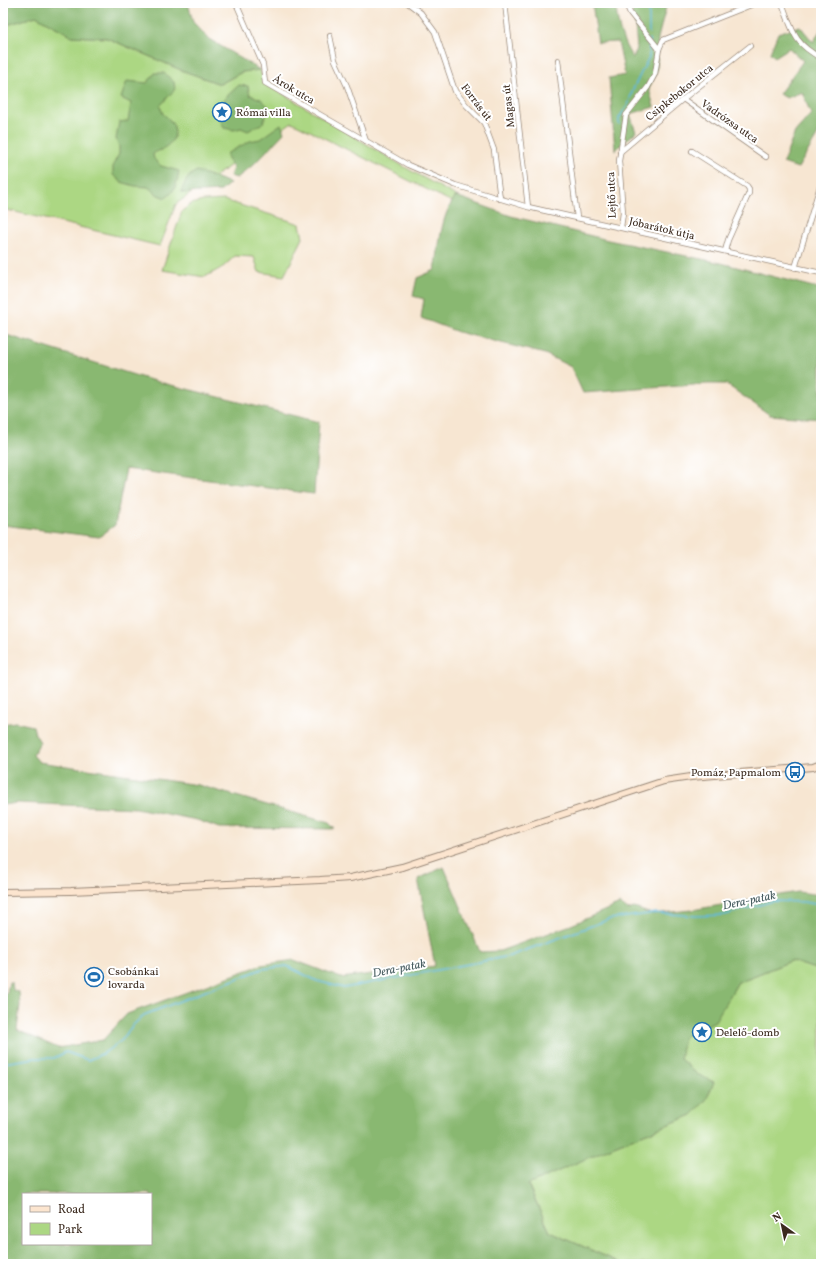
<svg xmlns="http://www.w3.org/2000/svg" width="824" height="1267" viewBox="0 0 824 1267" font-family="Vollkorn,serif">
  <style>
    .green { fill: #acd783; stroke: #748050 }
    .forest { fill: #89b871; stroke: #627148; fill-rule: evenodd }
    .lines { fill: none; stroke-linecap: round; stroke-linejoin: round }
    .stream { stroke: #5eb9dc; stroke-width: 1.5 }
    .street-casing { stroke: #998878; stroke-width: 6 }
    .secondary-casing { stroke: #998878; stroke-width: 8 }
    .street { stroke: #fff; stroke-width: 4.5 }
    .secondary { stroke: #fce5cf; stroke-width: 6 }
    .labels { text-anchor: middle; stroke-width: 4; stroke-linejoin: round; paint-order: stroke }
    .street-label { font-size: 11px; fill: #3b2a1e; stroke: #fff }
    .poi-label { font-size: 11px; fill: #3b2a1e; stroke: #fff; text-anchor: start }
    .water-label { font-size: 12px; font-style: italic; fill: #475c60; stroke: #fff }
  </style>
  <rect width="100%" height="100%" fill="#fff"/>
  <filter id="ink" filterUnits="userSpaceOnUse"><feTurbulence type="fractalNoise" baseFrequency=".025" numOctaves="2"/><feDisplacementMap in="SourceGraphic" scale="8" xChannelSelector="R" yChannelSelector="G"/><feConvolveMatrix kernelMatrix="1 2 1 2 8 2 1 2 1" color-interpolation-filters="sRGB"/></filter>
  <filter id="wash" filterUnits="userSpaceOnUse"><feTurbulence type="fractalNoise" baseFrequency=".012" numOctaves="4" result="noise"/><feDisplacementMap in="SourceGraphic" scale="16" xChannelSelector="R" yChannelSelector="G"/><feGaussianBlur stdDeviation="0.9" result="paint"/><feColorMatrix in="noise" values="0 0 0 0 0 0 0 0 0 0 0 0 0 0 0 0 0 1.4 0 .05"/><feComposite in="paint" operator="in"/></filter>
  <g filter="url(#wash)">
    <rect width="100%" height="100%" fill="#f7e6d2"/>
    <!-- green -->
    <g class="green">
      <polygon points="36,16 72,36 107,38 181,70 220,84 242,72 260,70 265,83 408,169 456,196 452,202 292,122 176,204 160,246 3,209 3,36 7,25"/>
      <polygon points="224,200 300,224 303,238 284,276 259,272 254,257 235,256 223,267 205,277 162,270 182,211 191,204 203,201"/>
      <polygon points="791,961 821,971 821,1264 623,1264 550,1232 528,1184 614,1146 692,1115 697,1074 680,1059 679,1048 682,1048 684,1037 729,997 738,982"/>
    </g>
    <!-- forest -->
    <g class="forest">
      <polygon points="3,3 188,3 193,22 209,39 260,70 242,72 220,84 181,70 107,38 72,36 36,16 7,25 3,36"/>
      <path d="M592 3H616C616 21 622 43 633 58L637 49 635 24 630 3H667L658 38 657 70 649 89 654 107 630 114 636 132 615 150 609 78 625 75 618 42 598 43Z"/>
      <polygon points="800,26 813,42 821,29 821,129 798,168 783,163 795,132 811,114 802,92 787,98 779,94 803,61 789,48 775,57 770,53 778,33"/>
      <path d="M155 73H164L174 82 175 89 160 106 163 114C177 124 180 138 164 148 161 151 156 151 153 154L154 159 161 166 179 171C177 183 176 190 166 198L158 195 148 187 135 186 121 182 113 175V165L119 154V146L116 139 119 122 128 121 131 103 121 98 127 81 147 83Z"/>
      <polygon points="239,85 248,86 250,95 261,99 269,107 263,123 248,131 241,128 234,130 224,128 217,112 225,98"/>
      <polygon points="281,124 284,133 253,165 237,178 230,176 233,168 226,154 250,141 260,139"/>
      <path d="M197 171 230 183 221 191 185 193 181 192C185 183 187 175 197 171Z"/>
      <path d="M456 196 511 216 608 240 721 263 821 289V419L770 415 726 384H707L583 393 571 367 545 354 458 332 421 318 424 299 413 296 417 278 435 270C440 244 440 217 456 196Z"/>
      <polygon points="3,334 147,379 319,422 314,494 126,469 115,525 99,537 3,525"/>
      <polygon points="15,722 33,726 35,734 40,742 33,755 39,762 198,785 329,823 335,829 219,828 197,820 136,808 17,803 3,805 3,724"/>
      <path d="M444 867 480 952 500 951 571 925 620 904 628 910 634 908 652 914 692 910 798 892 821 895V971L791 961 738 982 715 1021 684 1037 680 1059 697 1074 714 1082 706 1100 692 1115 614 1146 528 1185 550 1232 623 1264H3V995L7 993 9 982H12L13 990 19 992 20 1005 17 1030 58 1048 103 1040 127 1014 261 965 294 960 341 978 435 966 418 879ZM23 1194H151V1244H23Z"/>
    </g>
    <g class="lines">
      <!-- stream -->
      <g class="stream">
        <polyline points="649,33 649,3"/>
        <polyline points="619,124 619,118 628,105 633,89 649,57 649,39"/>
        <polyline points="3,1063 35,1058 54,1058 66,1052 88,1060 104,1053 122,1040 132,1026 144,1015 262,969 287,966 317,981 344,988 510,956 610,919 656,913 696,916 725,915 773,901 804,902 821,905"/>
      </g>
    </g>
  </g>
  <g filter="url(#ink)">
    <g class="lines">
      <!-- street casing -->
      <g class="street-casing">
        <g id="street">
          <polyline points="236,3 263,65 265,83 408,165 455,185 528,207 821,273"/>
          <polyline points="408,3 421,13 435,32 455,91 467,106 484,123 494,150 500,199"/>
          <polyline points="505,3 528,207"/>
          <path d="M782 3C793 31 793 43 821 58"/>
          <polyline points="627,6 630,13 659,49"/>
          <polyline points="330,36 335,60 347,86 366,141"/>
          <polyline points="558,60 577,218"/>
          <polyline points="683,99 766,157"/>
          <polyline points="692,151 747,186 749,189 749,193 728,240 725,251"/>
          <polyline points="620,152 683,99 750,46"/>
          <polyline points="621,227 623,213 619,161 626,115 648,87 655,74 659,49 663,40 756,3"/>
          <polyline points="795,268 821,183"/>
        </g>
      </g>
      <!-- secondary casing -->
      <g class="secondary-casing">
        <polyline id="secondary" points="3,892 71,891 320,880 350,878 402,867 664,781 691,777 813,767 821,764"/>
      </g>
      <!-- street -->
      <use href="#street" class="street"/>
      <!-- secondary -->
      <use href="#secondary" class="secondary"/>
    </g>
  </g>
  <!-- icons -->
  <defs>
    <g id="sight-ring" transform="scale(1)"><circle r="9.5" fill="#fff" stroke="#1f6fb2" stroke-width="1.5"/><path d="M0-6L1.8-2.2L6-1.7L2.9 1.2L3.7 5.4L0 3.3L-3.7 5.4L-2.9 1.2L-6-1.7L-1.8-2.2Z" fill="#1f6fb2"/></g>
    <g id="bus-ring" transform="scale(1)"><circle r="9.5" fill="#fff" stroke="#1f6fb2" stroke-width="1.5"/><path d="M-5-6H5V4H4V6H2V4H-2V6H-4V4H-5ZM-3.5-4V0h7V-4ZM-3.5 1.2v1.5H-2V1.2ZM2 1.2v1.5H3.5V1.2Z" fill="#1f6fb2"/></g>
    <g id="stadium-ring" transform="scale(1)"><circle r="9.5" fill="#fff" stroke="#1f6fb2" stroke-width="1.5"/><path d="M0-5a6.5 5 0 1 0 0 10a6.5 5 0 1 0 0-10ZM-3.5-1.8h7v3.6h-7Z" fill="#1f6fb2"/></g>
  </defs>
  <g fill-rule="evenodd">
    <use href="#sight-ring" x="222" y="112"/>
    <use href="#bus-ring" x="795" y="772"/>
    <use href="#stadium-ring" x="94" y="977"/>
    <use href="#sight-ring" x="702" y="1032"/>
  </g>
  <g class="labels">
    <!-- street labels -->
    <g class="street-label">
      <text transform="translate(294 89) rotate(31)" y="4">Árok utca</text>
      <text transform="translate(679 92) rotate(-39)" y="4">Csipkebokor utca</text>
      <text transform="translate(477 102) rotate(53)" y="4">Forrás út</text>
      <text transform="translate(508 106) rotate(-96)" y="4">Magas út</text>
      <text transform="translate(730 121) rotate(35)" y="4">Vadrózsa utca</text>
      <text transform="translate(611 195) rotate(-92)" y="4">Lejtő utca</text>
      <text transform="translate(662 228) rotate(13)" y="4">Jóbarátok útja</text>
    </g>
    <!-- poi labels -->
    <g class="poi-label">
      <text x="236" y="116">Római villa</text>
      <text x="781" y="776" text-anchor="end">Pomáz, Papmalom</text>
      <text x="108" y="975">Csobánkai<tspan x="108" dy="13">lovarda</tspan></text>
      <text x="716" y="1036">Delelő-domb</text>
    </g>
    <!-- water labels -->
    <g class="water-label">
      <text transform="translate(749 900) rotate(-12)" y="4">Dera-patak</text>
      <text transform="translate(399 968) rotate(-11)" y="4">Dera-patak</text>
    </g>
  </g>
  <!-- margin -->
  <rect width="824" height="1267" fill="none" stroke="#fff" stroke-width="16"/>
  <!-- legend -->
  <rect x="22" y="1193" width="130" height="52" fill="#ffffff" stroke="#b1aaa5"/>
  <rect x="30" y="1206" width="20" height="6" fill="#fce5cf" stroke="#b1aaa5"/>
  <text x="58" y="1213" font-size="12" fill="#3b2a1e">Road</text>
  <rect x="30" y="1223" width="20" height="12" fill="#acd783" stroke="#b1aaa5"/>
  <text x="58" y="1233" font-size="12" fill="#3b2a1e">Park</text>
  <!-- north arrow -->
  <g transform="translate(782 1225) rotate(327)" stroke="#ffffff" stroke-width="3" paint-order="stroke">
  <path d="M0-3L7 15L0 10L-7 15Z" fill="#3b2a1e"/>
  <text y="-6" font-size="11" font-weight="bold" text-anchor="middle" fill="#3b2a1e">N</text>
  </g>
</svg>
